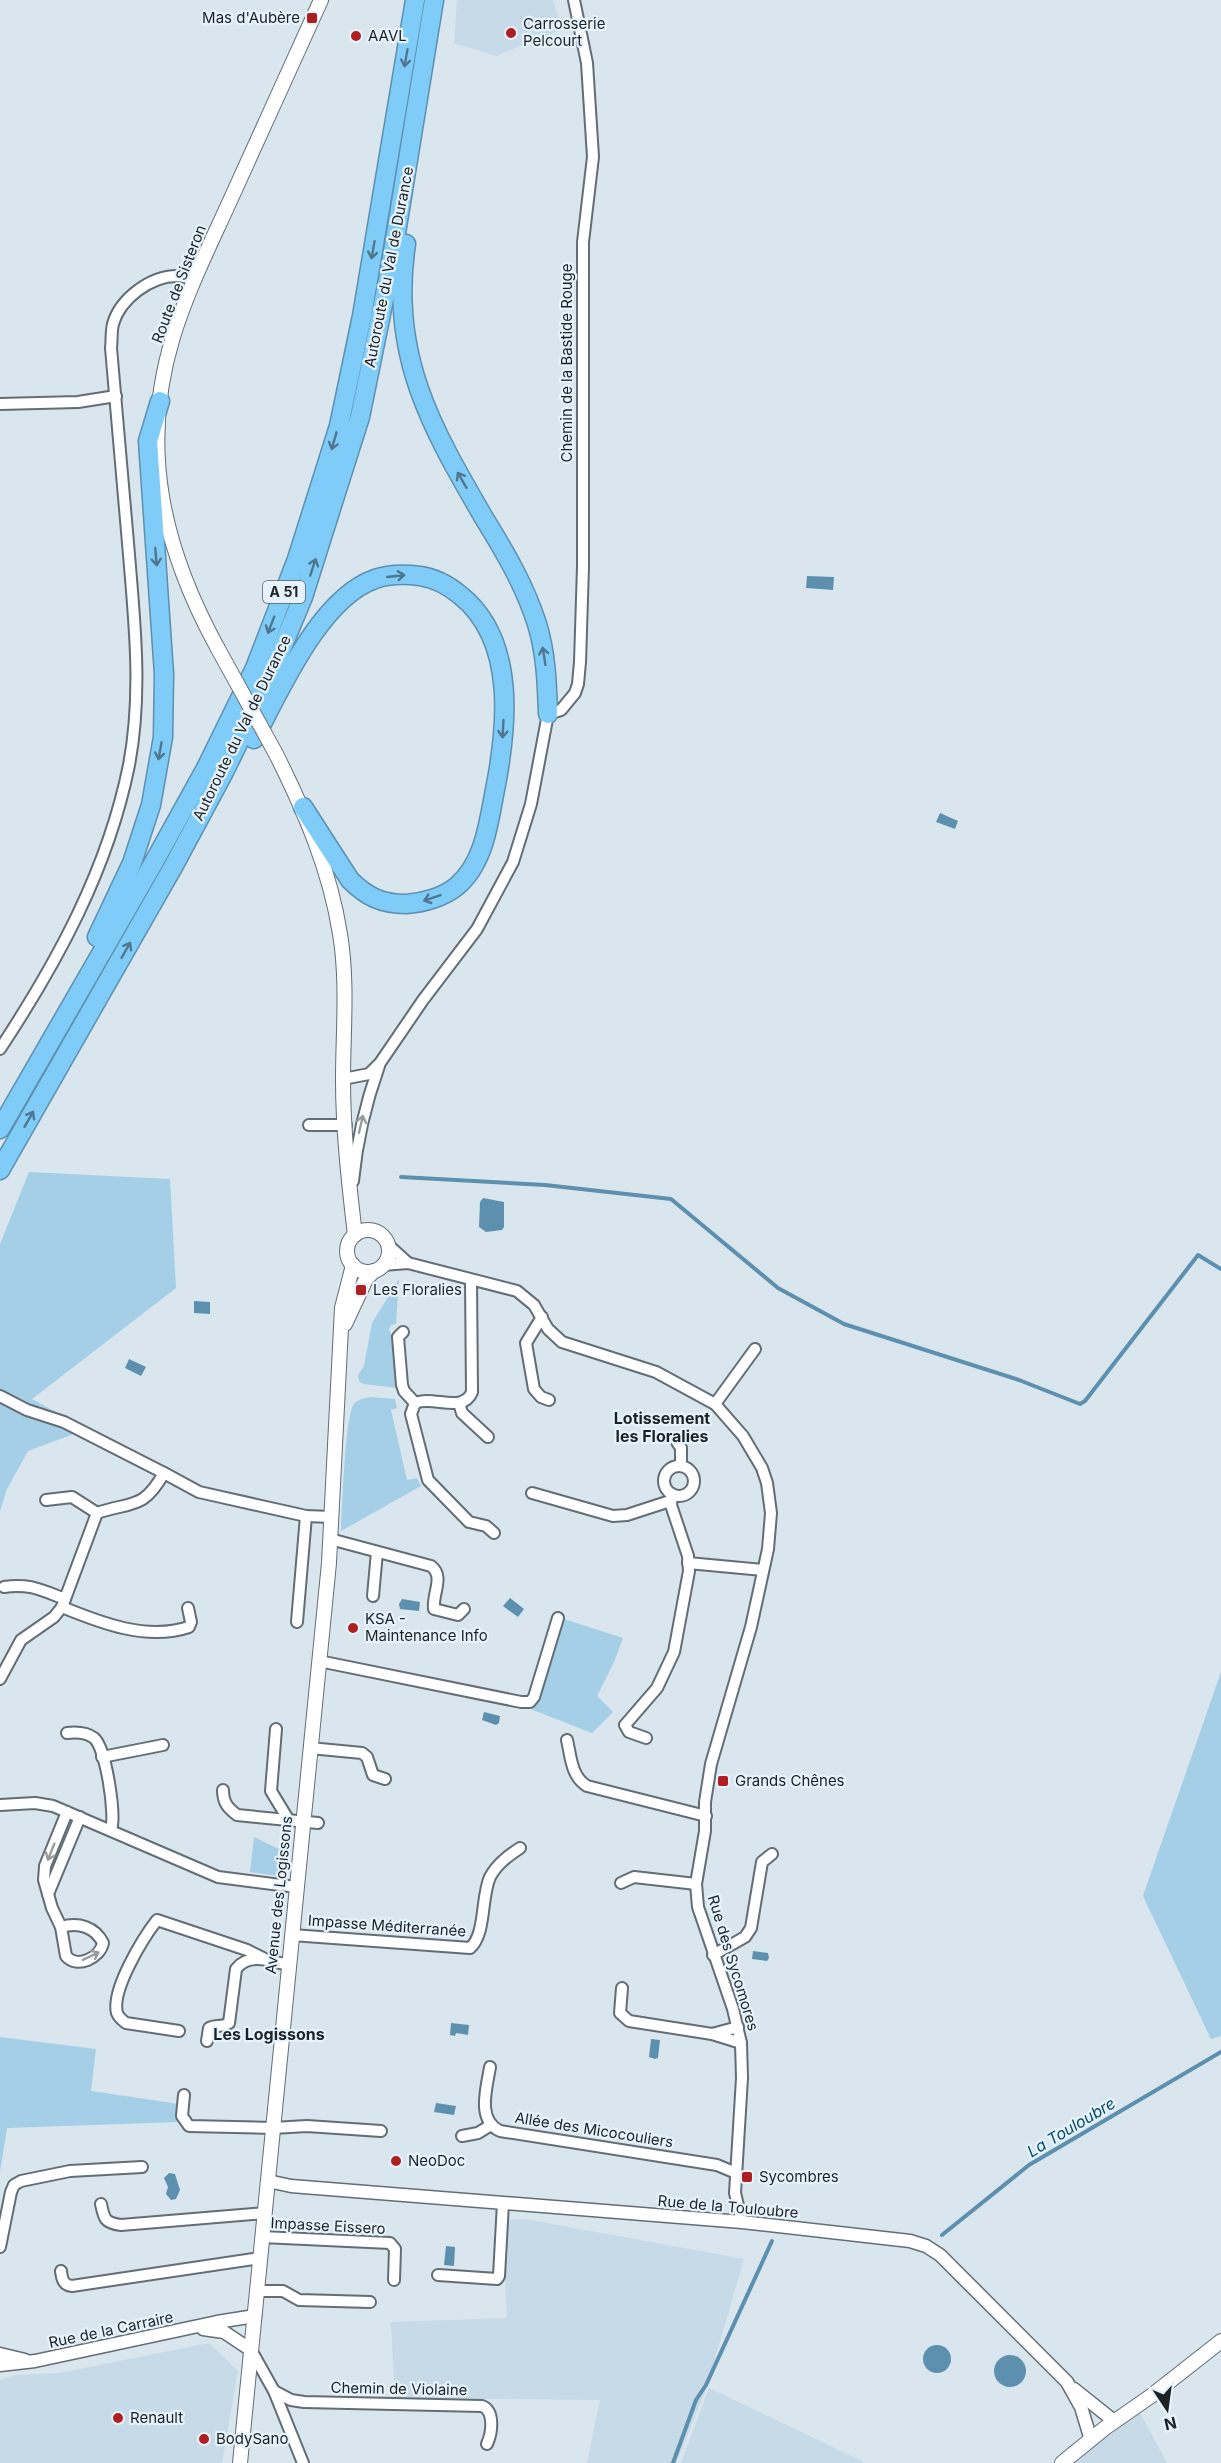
<svg xmlns="http://www.w3.org/2000/svg" width="1221" height="2463" viewBox="0 0 1221 2463" font-family="Inter,sans-serif">
  <style>
    .built { fill: #c7dae7 }
    .green { fill: #a5cee7 }
    .water { fill: #5d90af }
    .lines { fill: none; stroke-linecap: round; stroke-linejoin: round }
    .stream { stroke: #5d90af; stroke-width: 4 }
    .minor-casing { stroke: #626d74; stroke-width: 14 }
    .tertiary-casing { stroke: #626d74; stroke-width: 15 }
    .secondary-casing { stroke: #626d74; stroke-width: 16 }
    .motorway-casing { stroke: #5d90af; stroke-width: 21 }
    .minor { stroke: #fff; stroke-width: 10 }
    .tertiary { stroke: #fff; stroke-width: 12 }
    .secondary { stroke: #fff; stroke-width: 14 }
    .motorway { stroke: #80ccf9; stroke-width: 18 }
    .secondary-bridge-casing { stroke: #626d74; stroke-width: 16; stroke-linecap: butt }
    .secondary-bridge { stroke: #fff; stroke-width: 14 }
    .oneway { stroke: #4e778f }
    .oneway2 { stroke: #999c9d }
    .poi-dot { fill: #af1e21; stroke: #e6f3fc; stroke-width: 2 }
    .labels { text-anchor: middle; stroke-width: 4.5; stroke-linejoin: round; paint-order: stroke }
    .shield { fill: #e6f3fc; stroke: #596166; stroke-width: 1.5 }
    .shield-label { font-size: 14px; font-weight: bold; fill: #1d2225 }
    .poi-label { font-size: 15px; fill: #1d2225; stroke: #e6f3fc; text-anchor: start }
    .street-label { font-size: 15px; fill: #1d2225; stroke: #e6f3fc }
    .neighbourhood-label { font-size: 16px; font-weight: bold; fill: #1d2225; stroke: #e6f3fc }
    .water-label { font-size: 16px; font-style: italic; fill: #064a6a; stroke: #e6f3fc }
  </style>
  <rect width="100%" height="100%" fill="#d9e6ee"/>
  <!-- built -->
  <g class="built">
    <polygon points="457,0 553,0 562,29 496,56 454,43"/>
    <polygon points="525,2219 744,2259 706,2389 676,2463 587,2463 600,2400 395,2398 391,2322 507,2318 502,2220"/>
    <polygon points="209,2343 238,2371 222,2463 0,2463 0,2380 17,2375 60,2373"/>
    <polygon points="709,2388 864,2462 863,2463 681,2463"/>
    <polygon points="1140,2413 1167,2463 1076,2463 1092,2448"/>
  </g>
  <!-- green -->
  <g class="green">
    <polygon points="29,1172 170,1179 176,1288 32,1399 87,1429 28,1451 7,1489 0,1511 0,1244"/>
    <polygon points="399,1279 396,1324 391,1325 389,1329 393,1340 398,1388 363,1384 359,1381 358,1375 364,1366 372,1323"/>
    <path d="M371 1397 395 1399 397 1408 391 1410 407 1480 417 1478 421 1486 341 1531C342 1512 345 1414 354 1404 358 1399 365 1398 371 1397Z"/>
    <polygon points="561,1618 623,1638 614,1662 597,1696 613,1712 592,1733 528,1708"/>
    <polygon points="1221,1672 1221,2036 1211,2039 1143,1896"/>
    <polygon points="254,1837 287,1853 285,1872 278,1876 250,1872"/>
    <polygon points="0,2037 96,2049 91,2091 179,2104 178,2122 7,2128 0,2172"/>
  </g>
  <!-- water -->
  <g class="water">
    <polygon points="807,576 834,577 833,590 806,588"/>
    <polygon points="940,813 958,821 955,829 936,822"/>
    <polygon points="483,1198 504,1202 504,1227 502,1230 486,1232 479,1227 480,1202"/>
    <polygon points="194,1301 210,1302 210,1314 194,1313"/>
    <polygon points="129,1359 146,1367 141,1376 125,1368"/>
    <polygon points="510,1598 524,1609 518,1617 503,1606"/>
    <polygon points="402,1599 420,1602 419,1611 400,1609 399,1604"/>
    <polygon points="484,1712 500,1716 499,1723 496,1725 482,1720"/>
    <polygon points="753,1951 768,1953 769,1958 767,1961 752,1959"/>
    <polygon points="451,2023 469,2025 468,2035 456,2033 455,2036 450,2035"/>
    <polygon points="651,2039 660,2040 658,2058 655,2059 649,2057"/>
    <polygon points="436,2103 456,2106 454,2115 434,2112"/>
    <polygon points="169,2173 175,2174 180,2190 176,2199 171,2200 166,2194 168,2187 164,2178"/>
    <polygon points="446,2246 455,2247 454,2266 444,2265"/>
    <circle cx="937" cy="2359" r="14"/>
    <circle cx="1010" cy="2371" r="16"/>
  </g>
  <g class="lines">
    <!-- stream -->
    <g class="stream">
      <polyline points="401,1177 545,1185 671,1199 778,1288 844,1324 1019,1380 1080,1404 1085,1401 1198,1255 1221,1269"/>
      <polyline points="942,2235 1029,2165 1221,2052"/>
      <polyline points="673,2463 696,2400 706,2385 772,2241"/>
    </g>
    <!-- minor casing -->
    <g class="minor-casing">
      <g id="minor">
        <polyline points="0,404 78,402 116,396"/>
        <path d="M0 1049C58 961 108 869 129 765 143 691 134 617 128 543 122 478 117 413 111 348 112 340 111 332 113 324 120 299 150 276 177 276 183 276 189 278 195 279"/>
        <polyline points="343,1079 369,1074 380,1063 423,1000 477,929 513,862 531,804 548,714 561,710 575,693 578,684 580,662 583,567 583,242 593,157 587,63 574,0"/>
        <polyline points="309,1125 346,1125"/>
        <path d="M353 1181C357 1139 365 1105 379 1066"/>
        <polyline points="387,1244 408,1263"/>
        <polyline points="383,1265 408,1263 517,1291 534,1305 548,1329 562,1342 656,1372 715,1404 743,1436 762,1468 767,1483 771,1513 768,1549 751,1627 711,1764 705,1802 705,1831 696,1884 698,1907 733,2009 741,2043 742,2078 735,2193 742,2222"/>
        <polyline points="542,1317 526,1343 534,1389 541,1397 549,1400"/>
        <polyline points="403,1332 398,1337 402,1385 404,1391 415,1403"/>
        <polyline points="0,1396 27,1410 64,1422 164,1473"/>
        <path d="M415 1403C433 1395 463 1414 472 1392L471 1280"/>
        <polyline points="415,1403 411,1414 428,1480 469,1522 486,1526 494,1533"/>
        <polyline points="459,1403 462,1413 488,1437"/>
        <polyline points="715,1404 755,1349"/>
        <polyline points="677,1442 681,1448 681,1466"/>
        <circle cx="679" cy="1481" r="15"/>
        <polyline points="532,1493 613,1516 627,1515 670,1501"/>
        <polyline points="46,1500 72,1497 97,1513"/>
        <path d="M330 1539 431 1566C445 1577 432 1593 434 1609L458 1615 464 1609"/>
        <polyline points="688,1563 763,1570"/>
        <path d="M4 1587C29 1583 41 1590 65 1599"/>
        <polyline points="373,1596 377,1552"/>
        <path d="M62 1607C101 1623 147 1641 189 1627L191 1622 188 1608"/>
        <polyline points="297,1622 306,1516"/>
        <polyline points="319,1661 521,1702 530,1702 534,1697 558,1618"/>
        <path d="M0 1679 21 1640 54 1617 62 1607 97 1513C133 1501 143 1510 164 1473L199 1492 306 1516 331 1517"/>
        <polyline points="276,1729 271,1791 288,1819"/>
        <path d="M67 1733C76 1732 86 1732 94 1738 106 1748 116 1815 111 1830"/>
        <polyline points="646,1738 629,1732 625,1725 657,1688 674,1652 689,1571 688,1556 671,1505 672,1494"/>
        <path d="M567 1740C571 1757 571 1776 587 1786L706 1816"/>
        <polyline points="310,1748 362,1753 367,1757 373,1775 385,1779"/>
        <polyline points="102,1757 163,1745"/>
        <path d="M223 1790C223 1803 228 1808 237 1815L318 1823"/>
        <polyline points="0,1805 35,1803 53,1806 218,1877 296,1887"/>
        <polyline points="621,1883 634,1877 696,1884"/>
        <polyline points="48,1894 80,1817"/>
        <path d="M61 1927C79 1922 95 1927 103 1943 100 1958 77 1969 66 1956L61 1927 52 1908 44 1880 45 1866 67 1812"/>
        <path d="M292 1935 470 1948C486 1935 481 1896 490 1877 497 1864 508 1856 520 1848"/>
        <polyline points="713,1955 745,1937 751,1928 762,1862 772,1854"/>
        <polyline points="622,1988 620,2013 629,2021 712,2034"/>
        <polyline points="738,2027 712,2034 741,2043"/>
        <path d="M179 2031 126 2023C122 2020 119 2018 117 2013 111 1990 143 1938 157 1920L247 1950 265 1959"/>
        <path d="M207 2041 209 2028C216 2024 222 2028 229 2023L236 1969C249 1952 271 1961 288 1965"/>
        <path d="M490 2067C487 2087 476 2120 500 2131L717 2165 736 2173"/>
        <polyline points="184,2095 182,2116 189,2126 273,2128 307,2126 381,2131"/>
        <polyline points="462,2136 478,2133 491,2125"/>
        <path d="M101 2204C104 2219 105 2223 121 2225L265 2213"/>
        <polyline points="262,2237 390,2243 395,2249 394,2280"/>
        <polyline points="0,2247 11,2192 14,2185 21,2181 70,2171 142,2167"/>
        <path d="M61 2271C62 2279 63 2285 72 2286L260 2258"/>
        <polyline points="438,2275 497,2279 499,2276 503,2203"/>
        <polyline points="257,2291 283,2291 299,2300 370,2302"/>
        <polyline points="251,2350 274,2391 303,2463"/>
        <path d="M274 2391 291 2400 304 2402 482 2406C495 2411 492 2433 487 2444"/>
      </g>
    </g>
    <!-- tertiary casing -->
    <g class="tertiary-casing">
      <g id="tertiary">
        <polyline points="268,2181 291,2186 742,2222 910,2241 926,2246 940,2255 1067,2382 1081,2407 1091,2440"/>
        <polyline points="203,2329 224,2332 251,2350"/>
        <polyline points="0,2354 25,2360"/>
        <polyline points="0,2365 35,2361 217,2322 255,2316"/>
        <polyline points="1074,2389 1114,2421"/>
      </g>
    </g>
    <!-- secondary casing -->
    <g class="secondary-casing">
      <g id="secondary">
        <path d="M217 647C163 548 139 448 173 337 187 291 209 247 229 203 260 135 290 68 321 0"/>
        <path d="M276 754C305 812 330 870 340 934 348 982 343 1032 343 1080 343 1131 349 1184 355 1235"/>
        <circle cx="368" cy="1251" r="21"/>
        <polyline points="345,1324 366,1279 374,1271"/>
        <polyline points="240,2463 329,1563 342,1308 353,1265"/>
        <polyline points="1062,2463 1105,2428 1151,2396 1221,2341"/>
      </g>
    </g>
    <!-- motorway casing -->
    <g class="motorway-casing">
      <g id="motorway">
        <path d="M406 244C389 354 431 427 484 518 505 552 525 586 537 624 546 653 547 684 548 714"/>
        <path d="M254 739C280 690 320 598 375 579 389 574 405 574 420 576 435 578 448 585 460 595 518 641 507 731 494 795 488 827 483 864 457 886 444 897 423 903 406 904 382 904 367 897 350 880L303 807"/>
        <polyline points="97,937 132,863 151,805 163,737 164,674 148,441 160,401"/>
        <polyline points="0,1129 154,862 206,768 255,668 297,559 339,426 362,316 415,0"/>
        <polyline points="0,1170 173,867 224,772 266,686 303,597 360,417 390,270 434,0"/>
      </g>
    </g>
    <!-- minor -->
    <use href="#minor" class="minor"/>
    <!-- tertiary -->
    <use href="#tertiary" class="tertiary"/>
    <!-- secondary -->
    <use href="#secondary" class="secondary"/>
    <!-- motorway -->
    <use href="#motorway" class="motorway"/>
    <!-- secondary-bridge casing -->
    <g class="secondary-bridge-casing">
      <polyline id="secondary-bridge" points="217,647 276,754"/>
    </g>
    <!-- secondary-bridge -->
    <use href="#secondary-bridge" class="secondary-bridge"/>
  </g>
  <!-- one-way arrows -->
  <defs><path id="oneway-shaft" d="M-6 0H5M1.5-3L5.5 0L1.5 3" fill="none" stroke-width="1.6" stroke-linecap="round" stroke-linejoin="round" transform="scale(1.5)"/></defs>
  <g class="oneway">
    <use href="#oneway-shaft" transform="translate(406 58) rotate(100)"/>
    <use href="#oneway-shaft" transform="translate(373 250) rotate(100)"/>
    <use href="#oneway-shaft" transform="translate(334 441) rotate(106)"/>
    <use href="#oneway-shaft" transform="translate(462 480) rotate(-120)"/>
    <use href="#oneway-shaft" transform="translate(156 557) rotate(85)"/>
    <use href="#oneway-shaft" transform="translate(313 567) rotate(-72)"/>
    <use href="#oneway-shaft" transform="translate(396 576) rotate(-6)"/>
    <use href="#oneway-shaft" transform="translate(271 625) rotate(111)"/>
    <use href="#oneway-shaft" transform="translate(544 656) rotate(-99)"/>
    <use href="#oneway-shaft" transform="translate(503 729) rotate(93)"/>
    <use href="#oneway-shaft" transform="translate(160 751) rotate(100)"/>
    <use href="#oneway-shaft" transform="translate(432 898) rotate(161)"/>
    <use href="#oneway-shaft" transform="translate(126 950) rotate(-60)"/>
    <use href="#oneway-shaft" transform="translate(29 1119) rotate(-60)"/>
  </g>
  <g class="oneway2">
    <use href="#oneway-shaft" transform="translate(361 1124) rotate(-77)"/>
    <use href="#oneway-shaft" transform="translate(51 1852) rotate(112)"/>
    <use href="#oneway-shaft" transform="translate(91 1956) rotate(-26)"/>
  </g>
  <!-- markers -->
  <g class="poi-dot">
    <rect x="306" y="12" width="12" height="12" rx="3"/>
    <circle cx="511" cy="33" r="6"/>
    <circle cx="356" cy="36" r="6"/>
    <rect x="355" y="1284" width="12" height="12" rx="3"/>
    <circle cx="353" cy="1628" r="6"/>
    <rect x="717" y="1775" width="12" height="12" rx="3"/>
    <circle cx="396" cy="2161" r="6"/>
    <rect x="741" y="2171" width="12" height="12" rx="3"/>
    <circle cx="118" cy="2418" r="6"/>
    <circle cx="204" cy="2439" r="6"/>
  </g>
  <g class="labels">
    <!-- shield labels -->
    <rect class="shield" x="263" y="581" width="42" height="22" rx="4.5"/>
    <g class="shield-label">
      <text x="284" y="597">A 51</text>
    </g>
    <!-- poi labels -->
    <g class="poi-label">
      <text x="300" y="23" text-anchor="end">Mas d'Aubère</text>
      <text x="523" y="29">Carrosserie<tspan x="523" dy="17">Pelcourt</tspan></text>
      <text x="368" y="41">AAVL</text>
      <text x="373" y="1295">Les Floralies</text>
      <text x="365" y="1624">KSA -<tspan x="365" dy="17">Maintenance Info</tspan></text>
      <text x="735" y="1786">Grands Chênes</text>
      <text x="408" y="2166">NeoDoc</text>
      <text x="759" y="2182">Sycombres</text>
      <text x="130" y="2423">Renault</text>
      <text x="216" y="2444">BodySano</text>
    </g>
    <!-- street labels -->
    <g class="street-label">
      <text transform="translate(389 267) rotate(-79)" y="5">Autoroute du Val de Durance</text>
      <text transform="translate(179 284) rotate(-69)" y="5">Route de Sisteron</text>
      <text transform="translate(567 363) rotate(-90)" y="5">Chemin de la Bastide Rouge</text>
      <text transform="translate(242 728) rotate(-64)" y="5">Autoroute du Val de Durance</text>
      <text transform="translate(279 1895) rotate(-84)" y="5">Avenue des Logissons</text>
      <text transform="translate(387 1926) rotate(4)" y="5">Impasse Méditerranée</text>
      <text transform="translate(733 1963) rotate(73)" y="5">Rue des Sycomores</text>
      <text transform="translate(594 2130) rotate(9)" y="5">Allée des Micocouliers</text>
      <text transform="translate(728 2207) rotate(5)" y="5">Rue de la Touloubre</text>
      <text transform="translate(328 2226) rotate(3)" y="5">Impasse Eissero</text>
      <text transform="translate(111 2330) rotate(-12)" y="5">Rue de la Carraire</text>
      <text transform="translate(399 2389) rotate(1)" y="5">Chemin de Violaine</text>
    </g>
    <!-- neighbourhood labels -->
    <g class="neighbourhood-label">
      <text x="662" y="1424">Lotissement<tspan x="662" dy="18">les Floralies</tspan></text>
      <text x="269" y="2040">Les Logissons</text>
    </g>
    <!-- water labels -->
    <g class="water-label">
      <text transform="translate(1071 2127) rotate(-31)" y="6">La Touloubre</text>
    </g>
  </g>
  <!-- north arrow -->
  <g transform="translate(1167 2409) rotate(167)" stroke="#e6f3fc" stroke-width="4.5" paint-order="stroke">
  <path d="M0-4.5L10 22L0 15L-10 22Z" fill="#1d2225"/>
  <text y="-9" font-size="16" font-weight="bold" text-anchor="middle" fill="#1d2225">N</text>
  </g>
</svg>
